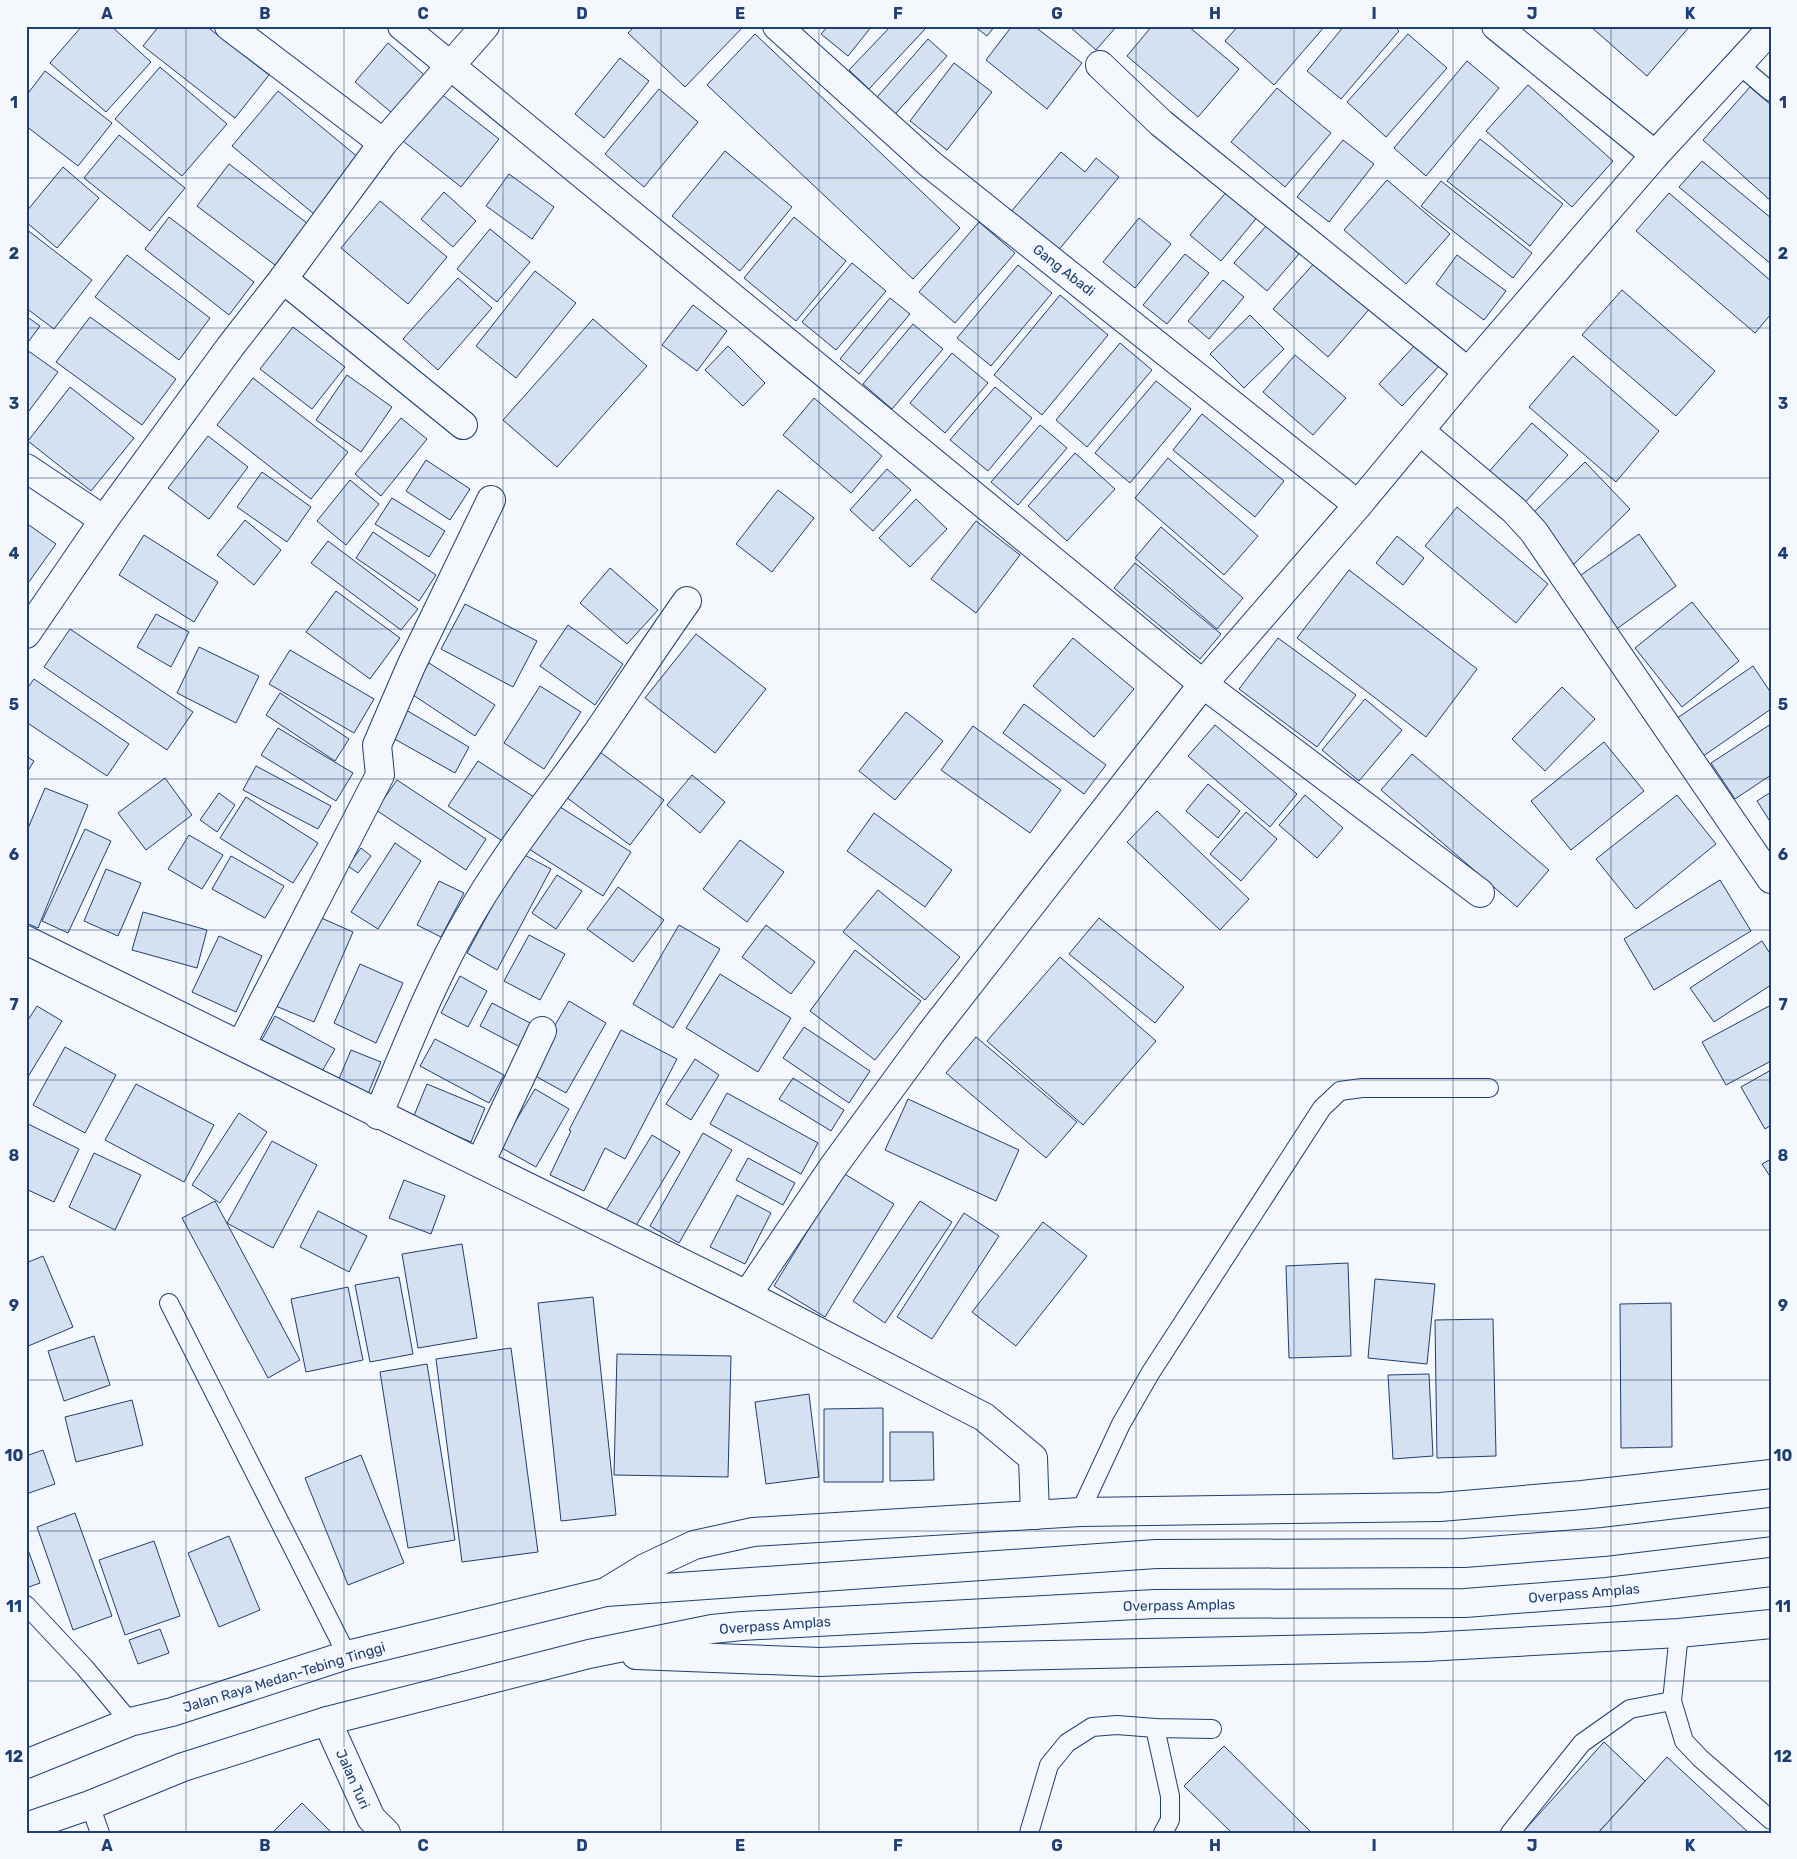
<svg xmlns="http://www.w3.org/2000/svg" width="1797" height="1859" viewBox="0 0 1797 1859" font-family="Rubik,sans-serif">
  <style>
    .building { fill: #d5e0f0; stroke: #1d3f73 }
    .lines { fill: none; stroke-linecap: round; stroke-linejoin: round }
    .lane-casing { stroke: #1d3f73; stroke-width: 20 }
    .street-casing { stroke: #1d3f73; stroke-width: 30 }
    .highway-casing { stroke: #1d3f73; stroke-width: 30 }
    .lane { stroke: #f4f7fb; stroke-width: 18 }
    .street { stroke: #f4f7fb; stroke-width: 28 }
    .highway { stroke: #f4f7fb; stroke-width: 28 }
    .grid { fill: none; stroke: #1d3f73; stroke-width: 1; stroke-opacity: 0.55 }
    .labels { text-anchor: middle; stroke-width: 4; stroke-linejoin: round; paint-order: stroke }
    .street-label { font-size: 14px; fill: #1d3f73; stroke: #f4f7fb }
    .neatline { fill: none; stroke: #1d3f73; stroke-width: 2 }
    .grid-label { font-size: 16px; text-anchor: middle; font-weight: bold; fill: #1d3f73 }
  </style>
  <rect width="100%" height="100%" fill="#f4f7fb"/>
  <!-- building -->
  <g class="building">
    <polygon points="82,26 111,26 151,62 106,112 50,63"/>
    <polygon points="159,26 206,26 269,75 235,118 143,46"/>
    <polygon points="635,26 744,26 685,87 628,33"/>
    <polygon points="828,26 872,26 848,56 821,34"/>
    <polygon points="891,26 924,26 926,28 869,89 849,70"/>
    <polygon points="974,26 995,26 987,36"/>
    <polygon points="1012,26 1034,26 1082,63 1047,109 986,60"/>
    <polygon points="1069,26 1117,26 1096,50"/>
    <polygon points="1152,26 1188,26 1239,69 1198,117 1127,56"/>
    <polygon points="1238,26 1325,26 1274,85 1225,41"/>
    <polygon points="1344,26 1394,26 1399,31 1341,99 1307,71"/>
    <polygon points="1590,26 1690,26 1647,76"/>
    <polygon points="755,34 960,228 913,279 707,85"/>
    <polygon points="1408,34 1447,68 1386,137 1347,102"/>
    <polygon points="928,39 947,56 889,121 871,104"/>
    <polygon points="388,43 430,80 398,118 355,82"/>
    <polygon points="620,58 649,81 604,138 575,114"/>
    <polygon points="1467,61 1499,88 1426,176 1394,148"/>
    <polygon points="954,63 992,92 947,150 910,121"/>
    <polygon points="160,67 227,124 182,176 115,119"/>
    <polygon points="45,71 112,123 78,166 26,126 26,96"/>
    <polygon points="1528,85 1613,161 1572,207 1486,131"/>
    <polygon points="1750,87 1771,105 1771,201 1703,140"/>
    <polygon points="1277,88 1331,133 1285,187 1231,142"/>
    <polygon points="435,89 499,139 461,187 398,137"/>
    <polygon points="659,89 698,122 644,187 605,154"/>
    <polygon points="278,91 359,158 314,214 232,146"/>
    <polygon points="119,135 185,188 150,231 84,178"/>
    <polygon points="1480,139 1563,204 1530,246 1447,181"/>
    <polygon points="1343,140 1374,164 1329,222 1297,197"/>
    <polygon points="725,151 792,207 740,271 672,216"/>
    <polygon points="1061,152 1085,172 1096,158 1119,177 1057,252 1010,213"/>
    <polygon points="1702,161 1771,218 1771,264 1679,187"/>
    <polygon points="229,164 307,223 275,265 197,206"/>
    <polygon points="63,167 99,198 57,248 26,222 26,212"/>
    <polygon points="509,174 554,207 532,239 486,206"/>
    <polygon points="1387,180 1450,234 1406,284 1344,230"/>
    <polygon points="1441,181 1532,253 1513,278 1421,206"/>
    <polygon points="1228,190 1259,215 1221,261 1190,235"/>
    <polygon points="444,192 476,221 453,247 421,219"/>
    <polygon points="1669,193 1771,281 1771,314 1755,333 1636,231"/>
    <polygon points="380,201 447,257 408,304 341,248"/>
    <polygon points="169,217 254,282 229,315 145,249"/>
    <polygon points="794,217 846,261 796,321 744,278"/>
    <polygon points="1139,218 1171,244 1135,288 1103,262"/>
    <polygon points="979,222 1015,253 955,323 919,292"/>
    <polygon points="1266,226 1299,254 1267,291 1234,263"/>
    <polygon points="26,229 92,280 54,329 26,308"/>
    <polygon points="490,229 530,262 497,302 457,269"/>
    <polygon points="1185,254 1209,273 1167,324 1143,305"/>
    <polygon points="127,255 210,318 179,360 95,297"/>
    <polygon points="1457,255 1506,291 1484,320 1436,284"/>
    <polygon points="1318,259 1372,306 1328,357 1273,309"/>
    <polygon points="852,263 886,291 836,350 802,322"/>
    <polygon points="1018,265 1052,293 991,366 957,338"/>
    <polygon points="535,271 576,303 516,378 476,346"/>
    <polygon points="458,278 492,308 438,370 403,339"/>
    <polygon points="1223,280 1244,297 1209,339 1188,321"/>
    <polygon points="1622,290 1715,371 1676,416 1582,335"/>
    <polygon points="1060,295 1108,335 1042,415 994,375"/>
    <polygon points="890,298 910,314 859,374 840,359"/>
    <polygon points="693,305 727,331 697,371 662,345"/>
    <polygon points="1250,315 1284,349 1244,388 1210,354"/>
    <polygon points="26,316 40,326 26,345"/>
    <polygon points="90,317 176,379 142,425 56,362"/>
    <polygon points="593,319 647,366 557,467 503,420"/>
    <polygon points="913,324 943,349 892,409 863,384"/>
    <polygon points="293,327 345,367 312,409 260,369"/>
    <polygon points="1120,343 1152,370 1087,447 1056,420"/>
    <polygon points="1416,344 1439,366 1402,406 1379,384"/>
    <polygon points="728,346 765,383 743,406 705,370"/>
    <polygon points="27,350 58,372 26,415 26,352"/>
    <polygon points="952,353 988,383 945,433 910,403"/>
    <polygon points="1295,355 1346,398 1313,435 1263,392"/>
    <polygon points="1573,356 1659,431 1616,482 1529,407"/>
    <polygon points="347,375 392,407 361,452 316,420"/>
    <polygon points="253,378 348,452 311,499 217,425"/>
    <polygon points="1156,381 1191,409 1130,483 1095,453"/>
    <polygon points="70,387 134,438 91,491 28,441"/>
    <polygon points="995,387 1032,418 988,471 950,440"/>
    <polygon points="814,398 882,456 851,493 783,435"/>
    <polygon points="1202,414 1284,481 1255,517 1173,450"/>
    <polygon points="401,418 427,439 381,496 355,474"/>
    <polygon points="1532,423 1568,455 1520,508 1485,476"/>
    <polygon points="1040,425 1067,448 1018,505 991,482"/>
    <polygon points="208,436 248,467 209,519 168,488"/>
    <polygon points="1075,453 1115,489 1067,541 1028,506"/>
    <polygon points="1168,458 1258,536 1224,575 1135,498"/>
    <polygon points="426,460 470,489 450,520 406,491"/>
    <polygon points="1585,462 1630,509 1574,564 1529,517"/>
    <polygon points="887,469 911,490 873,531 850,510"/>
    <polygon points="262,472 311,507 287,542 237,507"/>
    <polygon points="350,480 379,504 346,545 317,521"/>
    <polygon points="778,490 814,518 772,572 736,544"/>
    <polygon points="392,498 445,531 429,557 375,524"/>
    <polygon points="916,499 947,529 910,567 879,538"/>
    <polygon points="1457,507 1548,584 1516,623 1425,546"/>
    <polygon points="245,520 281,550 254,585 217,555"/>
    <polygon points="976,521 1020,555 976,613 931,579"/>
    <polygon points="26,523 56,544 26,586"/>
    <polygon points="1161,527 1243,598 1217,629 1135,558"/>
    <polygon points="373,532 436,575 419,601 356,558"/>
    <polygon points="1639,534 1676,586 1611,633 1574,580"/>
    <polygon points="144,535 218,582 194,622 119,575"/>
    <polygon points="1397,536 1424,558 1403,585 1376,563"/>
    <polygon points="328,541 418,609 401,630 311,563"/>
    <polygon points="1135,563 1221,634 1200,659 1114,588"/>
    <polygon points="610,568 658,610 627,644 580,603"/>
    <polygon points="1349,570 1477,669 1426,737 1297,638"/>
    <polygon points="336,591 400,638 370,679 306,632"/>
    <polygon points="1692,602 1739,661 1682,707 1635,648"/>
    <polygon points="465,604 537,641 513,687 441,649"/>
    <polygon points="156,614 189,632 171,667 137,647"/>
    <polygon points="568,625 623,664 595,705 540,666"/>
    <polygon points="70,629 193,712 167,750 44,667"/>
    <polygon points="696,634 766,689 715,753 645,698"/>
    <polygon points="1073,638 1134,689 1094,737 1033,686"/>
    <polygon points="1278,638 1356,695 1317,747 1239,689"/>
    <polygon points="199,647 259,676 236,723 177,693"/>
    <polygon points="290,650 374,699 354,733 269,684"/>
    <polygon points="429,663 495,705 475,736 410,693"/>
    <polygon points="1753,666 1771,693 1771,709 1699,759 1673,721"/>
    <polygon points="34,679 129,744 107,776 26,722 26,690"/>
    <polygon points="540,686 581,712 544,769 504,743"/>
    <polygon points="1562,687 1595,719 1545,771 1512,739"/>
    <polygon points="280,693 349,739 335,761 266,715"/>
    <polygon points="1365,699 1402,730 1359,781 1322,750"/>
    <polygon points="1024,704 1106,765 1084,794 1003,733"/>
    <polygon points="406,710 469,747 455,773 391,737"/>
    <polygon points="906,712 943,741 895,800 859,771"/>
    <polygon points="1771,724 1771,775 1735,799 1711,763"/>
    <polygon points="1215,725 1297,794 1270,827 1188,756"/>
    <polygon points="973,726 1061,790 1030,833 941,770"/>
    <polygon points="278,728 353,773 336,801 261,755"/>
    <polygon points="1604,742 1644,791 1571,850 1531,801"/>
    <polygon points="596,749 664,800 630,845 562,794"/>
    <polygon points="1412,754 1549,870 1517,907 1381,790"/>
    <polygon points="26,756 34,761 26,774"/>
    <polygon points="478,761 534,797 504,842 448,806"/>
    <polygon points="256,766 331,806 318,829 243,790"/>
    <polygon points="692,775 725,802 700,833 667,805"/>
    <polygon points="165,778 192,815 146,850 118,813"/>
    <polygon points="397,780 486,839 466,870 376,810"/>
    <polygon points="1208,784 1240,811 1218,838 1186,811"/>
    <polygon points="45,788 88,805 38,928 26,923 26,833"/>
    <polygon points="1771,792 1771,823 1757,801"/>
    <polygon points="219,793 235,805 217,832 200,820"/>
    <polygon points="1305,795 1343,828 1317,858 1279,825"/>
    <polygon points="1677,795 1716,844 1636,909 1596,859"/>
    <polygon points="246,797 318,843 293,883 220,838"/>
    <polygon points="557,805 631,852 603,896 529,849"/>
    <polygon points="1157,811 1249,899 1220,930 1127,842"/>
    <polygon points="1246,812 1277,839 1241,881 1210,854"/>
    <polygon points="874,813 952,870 925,907 847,851"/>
    <polygon points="85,829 111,841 68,933 42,921"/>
    <polygon points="189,835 223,855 202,889 168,869"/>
    <polygon points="740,840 784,872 747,922 703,889"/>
    <polygon points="395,843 421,861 378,929 351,912"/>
    <polygon points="361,848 371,856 358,873 348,866"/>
    <polygon points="521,853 551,869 497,970 467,953"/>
    <polygon points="231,856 284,886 265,918 212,889"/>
    <polygon points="106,869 141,883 118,936 84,921"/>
    <polygon points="557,875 582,891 556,929 532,913"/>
    <polygon points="1720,880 1751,931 1654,990 1624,939"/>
    <polygon points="439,881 464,893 441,937 417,925"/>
    <polygon points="618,887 664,920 633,962 587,929"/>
    <polygon points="878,890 960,957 925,1000 843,932"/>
    <polygon points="143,912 207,930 197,968 132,950"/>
    <polygon points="310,913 353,932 314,1022 271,1004"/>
    <polygon points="1099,918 1184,987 1155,1023 1069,954"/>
    <polygon points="679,925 720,949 673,1028 633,1004"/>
    <polygon points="766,925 815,962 791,994 742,957"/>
    <polygon points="529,935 565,954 540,1000 504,981"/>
    <polygon points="219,936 262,956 236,1012 192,992"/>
    <polygon points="1762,941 1771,955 1771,985 1714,1022 1690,988"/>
    <polygon points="855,950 921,1001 875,1060 810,1011"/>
    <polygon points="1060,957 1156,1041 1083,1125 987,1041"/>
    <polygon points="360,964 403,983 376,1043 334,1023"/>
    <polygon points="720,974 791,1018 758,1072 686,1028"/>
    <polygon points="460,976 487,991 468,1027 441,1013"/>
    <polygon points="569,1001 606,1023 566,1093 528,1072"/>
    <polygon points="492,1003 532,1024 520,1047 480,1026"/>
    <polygon points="1771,1005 1771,1061 1726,1085 1702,1042"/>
    <polygon points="37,1006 62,1021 26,1080 26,1023"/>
    <polygon points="275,1016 335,1049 318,1078 259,1045"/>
    <polygon points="804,1027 870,1071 849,1103 783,1058"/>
    <polygon points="621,1030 677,1059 625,1159 605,1148 584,1191 550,1175 571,1131 569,1130"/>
    <polygon points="976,1037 1077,1122 1046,1158 946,1073"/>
    <polygon points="435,1039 504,1075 489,1103 420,1066"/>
    <polygon points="65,1047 116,1075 85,1133 33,1105"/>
    <polygon points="351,1050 381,1062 366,1099 336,1086"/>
    <polygon points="695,1059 719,1075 691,1120 666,1104"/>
    <polygon points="1771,1070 1771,1125 1765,1129 1741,1087"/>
    <polygon points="793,1078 844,1110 831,1131 779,1099"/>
    <polygon points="136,1084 214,1125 184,1182 105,1140"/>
    <polygon points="427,1084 485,1108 471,1142 413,1118"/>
    <polygon points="535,1089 569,1109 536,1167 500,1147"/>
    <polygon points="727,1093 818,1143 801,1174 710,1124"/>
    <polygon points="908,1099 1019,1150 996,1201 885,1150"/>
    <polygon points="239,1113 267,1132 220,1203 192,1185"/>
    <polygon points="26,1123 79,1149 54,1202 26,1189"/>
    <polygon points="703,1133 732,1150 679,1243 650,1226"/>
    <polygon points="652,1135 680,1152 631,1234 602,1217"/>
    <polygon points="272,1141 317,1165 273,1248 227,1223"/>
    <polygon points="94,1153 141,1175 115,1230 69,1207"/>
    <polygon points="748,1158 795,1183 783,1205 736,1180"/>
    <polygon points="1771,1159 1771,1178 1762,1164"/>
    <polygon points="843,1173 894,1204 825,1317 774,1286"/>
    <polygon points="404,1180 445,1196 431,1234 389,1218"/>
    <polygon points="737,1195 771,1213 745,1264 710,1247"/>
    <polygon points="215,1201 300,1360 268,1378 182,1218"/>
    <polygon points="920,1201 952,1222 885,1323 853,1301"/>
    <polygon points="318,1211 367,1236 349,1272 300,1247"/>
    <polygon points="964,1213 999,1236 932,1339 897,1317"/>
    <polygon points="1043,1222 1087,1256 1016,1346 972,1312"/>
    <polygon points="462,1244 477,1338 418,1348 402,1254"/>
    <polygon points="43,1256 73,1327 26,1347 26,1263"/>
    <polygon points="1348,1263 1351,1356 1289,1358 1286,1266"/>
    <polygon points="399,1277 413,1354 370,1362 355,1285"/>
    <polygon points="1375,1279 1435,1284 1427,1364 1368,1358"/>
    <polygon points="348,1287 363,1360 306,1372 291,1299"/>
    <polygon points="593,1297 616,1515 561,1521 538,1303"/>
    <polygon points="1671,1303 1672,1447 1621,1448 1620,1304"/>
    <polygon points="1493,1319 1496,1456 1437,1458 1435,1320"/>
    <polygon points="94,1336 110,1385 64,1401 48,1351"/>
    <polygon points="511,1348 538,1552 462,1562 436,1359"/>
    <polygon points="617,1354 731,1356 728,1477 614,1475"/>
    <polygon points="427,1364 455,1540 408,1548 380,1372"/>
    <polygon points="1429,1374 1433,1456 1393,1459 1388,1375"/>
    <polygon points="809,1394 819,1477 766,1484 755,1402"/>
    <polygon points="132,1400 143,1445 76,1462 65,1417"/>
    <polygon points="883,1408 883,1482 824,1482 824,1409"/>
    <polygon points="890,1432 933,1432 934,1480 890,1481"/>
    <polygon points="43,1450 55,1484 26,1494 26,1456"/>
    <polygon points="361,1455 404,1563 348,1585 305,1478"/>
    <polygon points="75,1513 112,1616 73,1630 37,1527"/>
    <polygon points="229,1536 260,1610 219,1627 188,1553"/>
    <polygon points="154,1541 180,1616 125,1635 99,1560"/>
    <polygon points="26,1544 40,1583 26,1588"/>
    <polygon points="160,1629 169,1653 138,1664 129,1640"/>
    <polygon points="1604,1742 1645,1781 1598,1833 1522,1833"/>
    <polygon points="1224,1746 1312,1833 1232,1833 1184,1786"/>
    <polygon points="1667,1757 1749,1833 1598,1833"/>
    <polygon points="302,1803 332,1833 272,1833"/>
  </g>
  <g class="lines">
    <!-- lane casing -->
    <g class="lane-casing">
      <g id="lane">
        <polyline points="1738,64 1771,92"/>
        <polyline points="169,1303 347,1655"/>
        <polyline points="1080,1512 1121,1424 1151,1372 1322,1108 1340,1091 1362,1088 1489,1088"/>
        <polyline points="26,1605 85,1668 130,1722"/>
        <polyline points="1679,1633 1672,1701 1684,1741 1700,1758 1771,1820"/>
        <polyline points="1155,1728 1170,1796 1170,1820 1163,1833"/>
        <polyline points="90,1805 100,1833"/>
        <polyline points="1029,1833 1049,1765 1067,1743 1092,1727 1117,1725 1155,1728 1212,1729"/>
        <polyline points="1510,1833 1582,1743 1630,1709 1672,1701"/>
      </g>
    </g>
    <!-- street casing -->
    <g class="street-casing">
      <g id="street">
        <polyline points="229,26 383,143"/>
        <polyline points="402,26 1203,684 1480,893"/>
        <polyline points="777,26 930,164 1358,505"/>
        <polyline points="1496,26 1655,155"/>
        <polyline points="1100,65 1161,123 1468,372"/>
        <polyline points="283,279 463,425"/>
        <polyline points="1420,431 1514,510 1534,532 1771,879"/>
        <polyline points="26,468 104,520"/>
        <polyline points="26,634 104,520 230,347 283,279 383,143 485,26"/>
        <polyline points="26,940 747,1295 984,1417 1033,1458 1035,1515"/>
        <polyline points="241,1045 380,775 377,745 411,666 491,500"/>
        <path d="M378 1115C406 1049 432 981 468 919 505 854 552 797 595 736 626 691 655 646 687 601"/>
        <polyline points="480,1163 542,1031"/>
        <polyline points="747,1295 833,1167 931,1033 1203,684 1358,505 1468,372 1655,155 1771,29"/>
        <polyline points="327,1721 371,1818 386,1833"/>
      </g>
    </g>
    <!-- highway casing -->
    <g class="highway-casing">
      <g id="highway">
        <polyline points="609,1590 645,1568 694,1545 753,1532 1080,1512 1440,1507 1582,1495 1771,1474"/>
        <polyline points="636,1655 820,1662 916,1658 1425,1647 1679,1633 1771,1624"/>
        <polyline points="26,1764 130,1722 172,1712 347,1655 606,1592 1156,1554 1464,1553 1603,1542 1771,1522"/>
        <polyline points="26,1827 90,1805 183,1767 327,1721 589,1654 712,1629 742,1626 1155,1604 1465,1603 1607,1592 1771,1572"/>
      </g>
    </g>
    <!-- lane -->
    <use href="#lane" class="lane"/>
    <!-- street -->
    <use href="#street" class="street"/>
    <!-- highway -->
    <use href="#highway" class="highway"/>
  </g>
  <!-- grid -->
  <path class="grid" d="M186 26V1833M344 26V1833M503 26V1833M661 26V1833M819 26V1833M978 26V1833M1136 26V1833M1294 26V1833M1453 26V1833M1611 26V1833M26 178H1771M26 328H1771M26 478H1771M26 629H1771M26 779H1771M26 930H1771M26 1080H1771M26 1230H1771M26 1380H1771M26 1531H1771M26 1681H1771"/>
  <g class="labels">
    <!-- street labels -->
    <g class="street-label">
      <text transform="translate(1064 270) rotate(38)" y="5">Gang Abadi</text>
      <text transform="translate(1584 1593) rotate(-5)" y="5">Overpass Amplas</text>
      <text transform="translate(1179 1605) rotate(-1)" y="5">Overpass Amplas</text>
      <text transform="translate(775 1625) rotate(-4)" y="5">Overpass Amplas</text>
      <text transform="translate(284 1677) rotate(-17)" y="5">Jalan Raya Medan-Tebing Tinggi</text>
      <text transform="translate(353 1779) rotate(66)" y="5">Jalan Turi</text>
    </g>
  </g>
  <!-- border -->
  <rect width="1797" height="1859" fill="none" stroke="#f4f7fb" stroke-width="55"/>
  <rect x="28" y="28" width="1742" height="1804" class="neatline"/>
  <g class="grid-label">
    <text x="107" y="19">A</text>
    <text x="265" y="19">B</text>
    <text x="423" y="19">C</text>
    <text x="582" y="19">D</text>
    <text x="740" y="19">E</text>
    <text x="898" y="19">F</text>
    <text x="1057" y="19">G</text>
    <text x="1215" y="19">H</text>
    <text x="1374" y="19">I</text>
    <text x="1532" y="19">J</text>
    <text x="1690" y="19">K</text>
    <text x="14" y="108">1</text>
    <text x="1783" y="108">1</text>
    <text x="14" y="259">2</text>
    <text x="1783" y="259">2</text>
    <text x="14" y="409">3</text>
    <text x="1783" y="409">3</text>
    <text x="14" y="559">4</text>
    <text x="1783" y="559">4</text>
    <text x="14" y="710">5</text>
    <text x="1783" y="710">5</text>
    <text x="14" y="860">6</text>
    <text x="1783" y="860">6</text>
    <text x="14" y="1010">7</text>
    <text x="1783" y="1010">7</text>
    <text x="14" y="1161">8</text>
    <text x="1783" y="1161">8</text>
    <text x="14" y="1311">9</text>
    <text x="1783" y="1311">9</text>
    <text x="14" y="1461">10</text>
    <text x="1783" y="1461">10</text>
    <text x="14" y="1612">11</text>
    <text x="1783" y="1612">11</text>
    <text x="14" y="1762">12</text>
    <text x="1783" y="1762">12</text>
    <text x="107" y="1851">A</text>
    <text x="265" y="1851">B</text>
    <text x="423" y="1851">C</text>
    <text x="582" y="1851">D</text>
    <text x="740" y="1851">E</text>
    <text x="898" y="1851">F</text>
    <text x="1057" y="1851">G</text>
    <text x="1215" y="1851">H</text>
    <text x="1374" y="1851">I</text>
    <text x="1532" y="1851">J</text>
    <text x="1690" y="1851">K</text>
  </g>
</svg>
